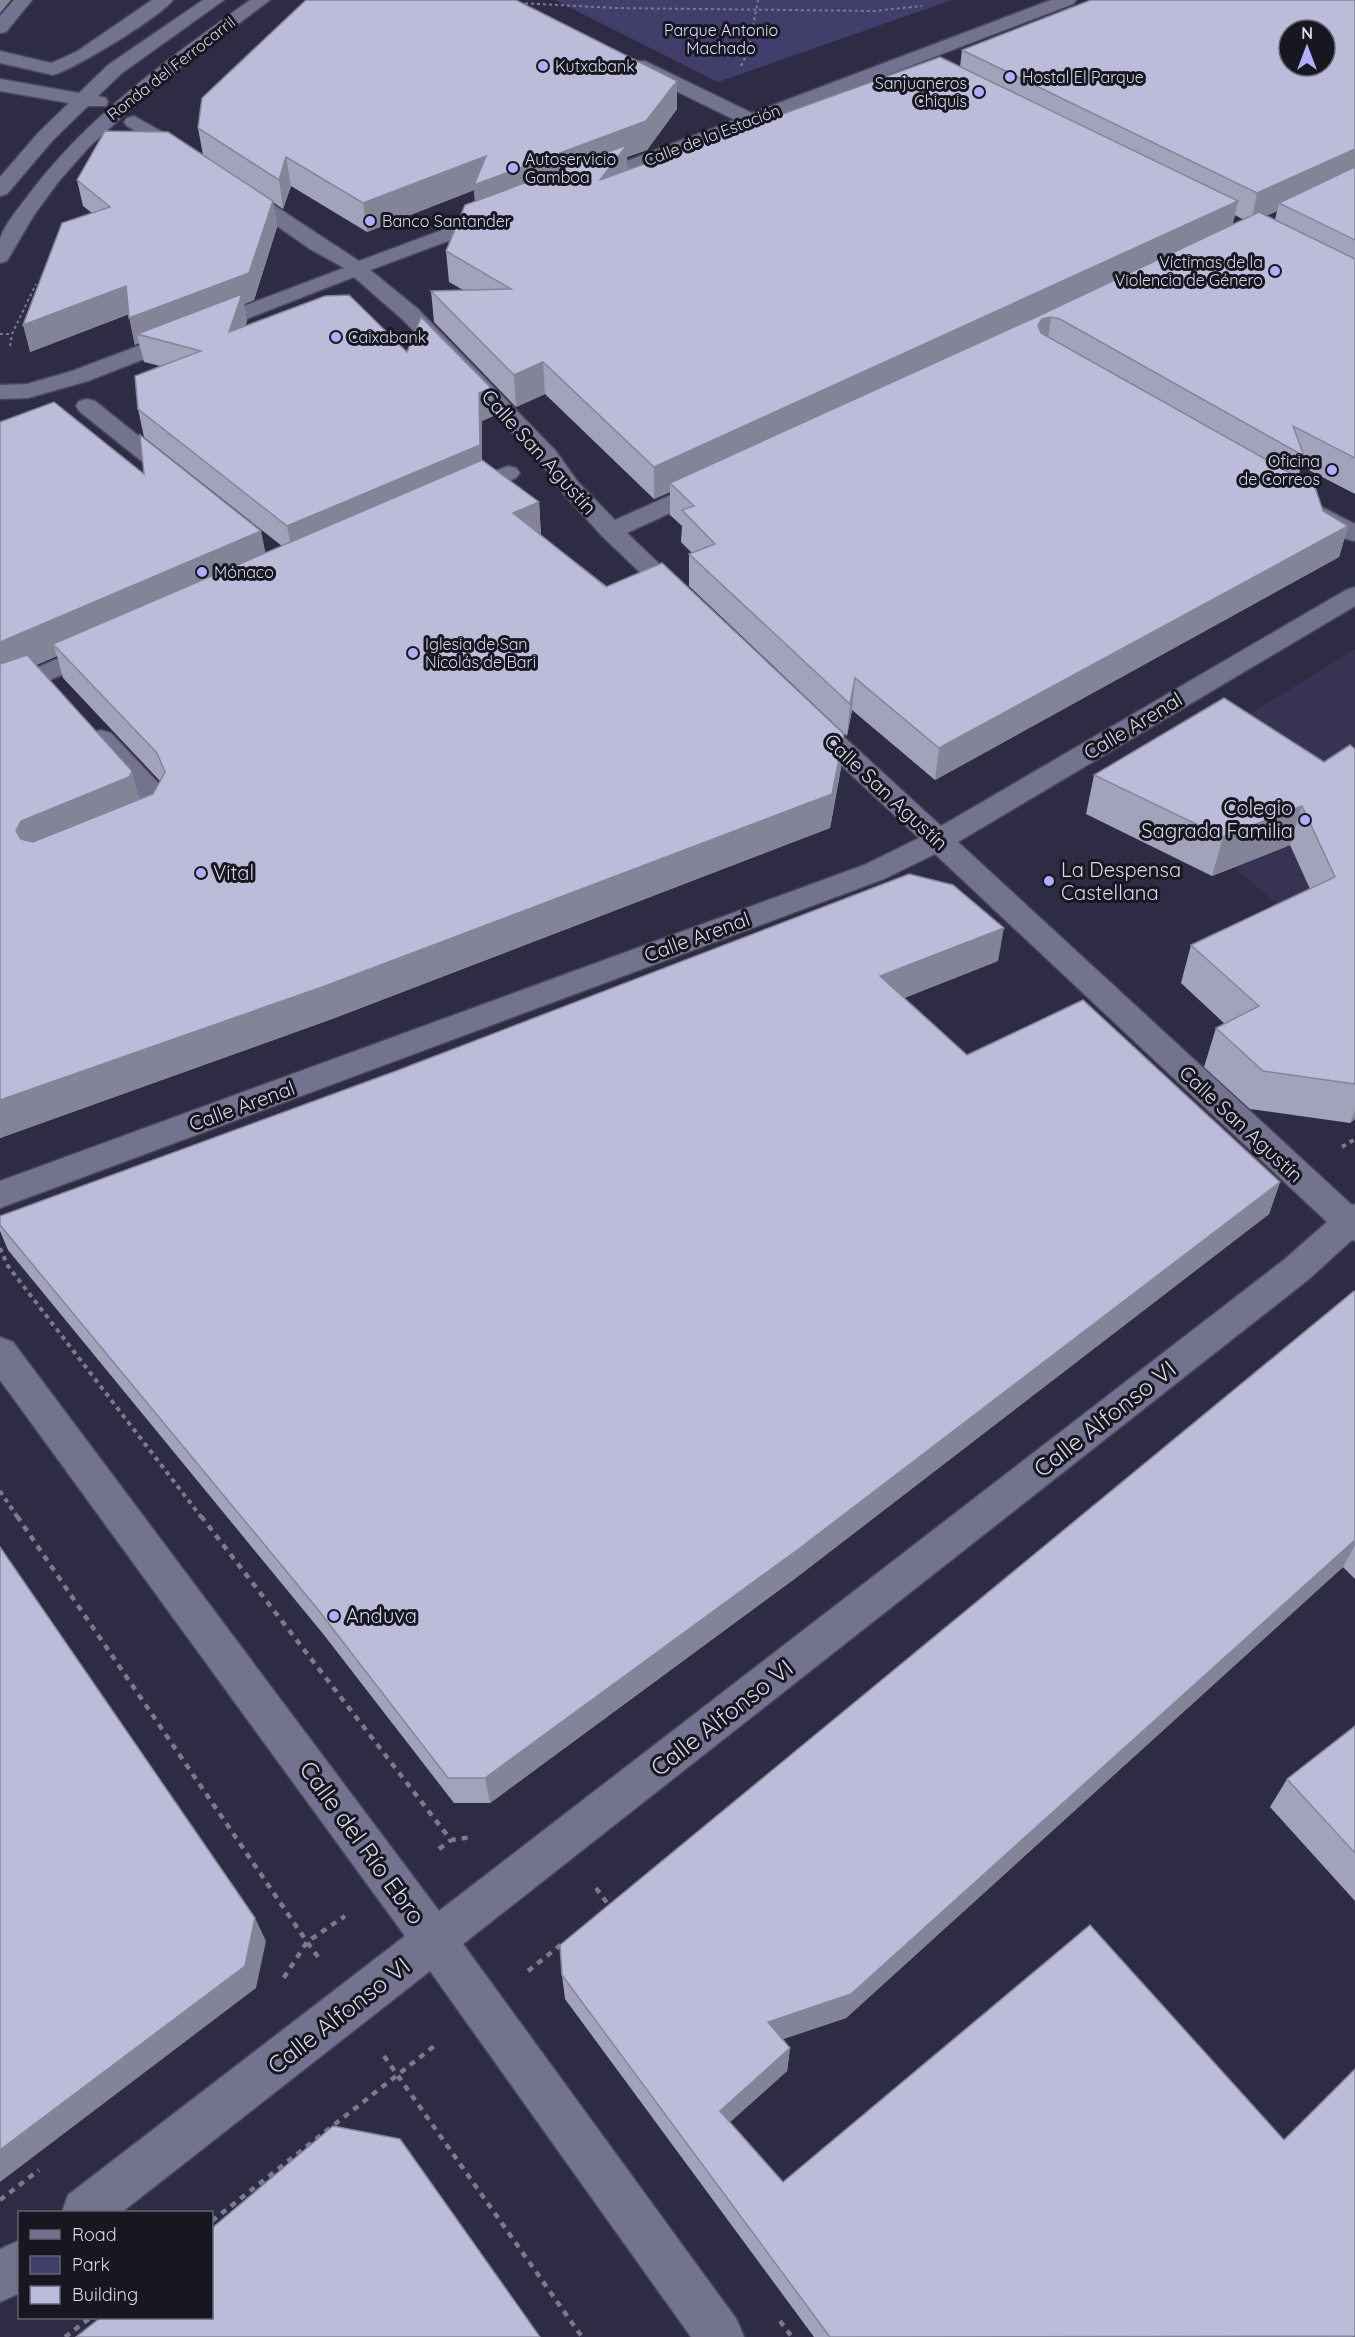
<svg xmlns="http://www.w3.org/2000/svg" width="1355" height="2337" viewBox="0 0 1355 2337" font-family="Quicksand,sans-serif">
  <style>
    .built { fill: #363452 }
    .green { fill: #413e6c }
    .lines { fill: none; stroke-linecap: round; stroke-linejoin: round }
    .pedestrian-casing { stroke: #48475b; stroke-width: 3 }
    .minor-casing { stroke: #48475b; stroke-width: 3 }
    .secondary-casing { stroke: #48475b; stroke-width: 3 }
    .path-far2 { stroke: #7b7b8f; stroke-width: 2; stroke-dasharray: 3 3; stroke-linecap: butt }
    .path-far1 { stroke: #7b7b8f; stroke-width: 4; stroke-dasharray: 4.5 4.5; stroke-linecap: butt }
    .path { stroke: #7b7b8f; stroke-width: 4.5; stroke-dasharray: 6 6; stroke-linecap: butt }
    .pedestrian { fill: #73738f; fill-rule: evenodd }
    .minor { fill: #73738f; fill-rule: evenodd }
    .secondary { fill: #73738f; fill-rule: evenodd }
    .wall { fill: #a2a2bb; fill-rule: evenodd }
    .shaded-wall { fill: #848499 }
    .building { fill: #bcbcda; stroke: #848499; stroke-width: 1.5; fill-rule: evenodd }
    .poi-dot { fill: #b1adfa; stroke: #171621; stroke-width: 2 }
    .labels { text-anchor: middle; stroke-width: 6; stroke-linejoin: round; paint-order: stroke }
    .far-park-label { font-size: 16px; fill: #dcdcff; stroke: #171621 }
    .far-poi-label { font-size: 16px; fill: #d8d8e7; stroke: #171621; text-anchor: start }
    .far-street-label { font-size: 16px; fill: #d8d8e7; stroke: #171621 }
    .street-label { font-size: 20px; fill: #d8d8e7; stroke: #171621 }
    .poi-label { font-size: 20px; fill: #d8d8e7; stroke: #171621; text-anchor: start }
    .near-street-label { font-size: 24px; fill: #d8d8e7; stroke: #171621 }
  </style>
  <rect width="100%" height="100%" fill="#2d2c44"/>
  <!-- built -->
  <polygon class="built" points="1355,649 1355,982 1291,916 1213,849 1213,737"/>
  <!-- green -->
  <polygon class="green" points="555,0 952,0 718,82"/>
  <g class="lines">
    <!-- pedestrian casing -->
    <g class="pedestrian-casing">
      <g id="pedestrian">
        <polygon points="14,0 32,0 6,32 0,33 0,16"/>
        <path d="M152 0H173C160 17 75 69 53 75L0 63V51L51 63 76 52Z"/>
        <polygon points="1051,0 1076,0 1073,4 593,187 579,187 576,183 579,179 735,120 631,69 629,65 631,61 645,61 752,113"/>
        <polygon points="134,116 196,151 199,155 189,161 182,159 127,126 124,122 127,118"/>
        <polygon points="238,184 245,186 359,261 488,213 502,213 505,217 502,221 357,275 310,249 231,194 228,190 231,186"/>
        <polygon points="87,399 95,401 185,473 189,478 185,483 177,485 169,483 79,411 76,406 79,401"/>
        <polygon points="508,466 516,468 520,473 516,478 461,500 452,498 449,493 452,488"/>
        <polygon points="1308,500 1355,524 1355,541 1346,539 1299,512 1296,507 1299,502"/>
        <polygon points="100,641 109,643 113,649 109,655 0,701 0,683"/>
        <polygon points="101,730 111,733 164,789 172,805 161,826 136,835 126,832 122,825 126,818 140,813 144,805 87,739 91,733"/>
      </g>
    </g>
    <!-- minor casing -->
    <g class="minor-casing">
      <g id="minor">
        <polygon points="357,263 364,265 418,309 555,450 578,482 615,520 702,481 710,479 718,481 722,486 718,491 627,533 692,595 696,600 692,605 683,608 674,605 602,536 562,492 539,460 402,319 354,277 88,381 28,398 0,399 0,385 27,384 72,371"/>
        <polygon points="1355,587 1355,606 958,842 1352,1205 1355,1204 1355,1241 1352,1240 1309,1279 463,1944 737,2320 744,2337 691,2337 430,1971 122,2212 62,2212 68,2195 405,1936 0,1380 0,1337 13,1342 439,1911 1285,1259 1327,1222 935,854 884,879 0,1208 0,1181 864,865 919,838 799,726 795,720 799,714 809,711 819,714 941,826 1346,590"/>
        <polygon points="20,2240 20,2293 0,2302 0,2249"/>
      </g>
    </g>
    <!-- secondary casing -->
    <g class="secondary-casing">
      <g id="secondary">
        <polygon points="203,0 224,0 122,73 98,96 106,98 108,102 106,106 88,106 53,140 7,194 0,196 0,177 39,132 69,103 0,91 0,79 79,93 108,65"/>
        <path d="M250 0H270L155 87 89 147 59 181 34 215 7 261 0 263C0 256 0 247 0 240 3 226 18 209 27 197 87 116 168 59 250 0Z"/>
      </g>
    </g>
    <!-- path-far2 -->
    <g class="path-far2">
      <polyline points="519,3 615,8 874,11 922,6"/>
      <polyline points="741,66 748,52 758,0"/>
      <polyline points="0,334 12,334"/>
      <polyline points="10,346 12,334 36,284"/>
    </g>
    <!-- path-far1 -->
    <g class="path-far1">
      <polyline points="1342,1147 1355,1139"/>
      <polyline points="0,1248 8,1266 202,1518"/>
      <polyline points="0,1491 18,1518"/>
    </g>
    <!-- path -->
    <g class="path">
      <polyline points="17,1516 307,1942 283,1979"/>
      <polyline points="201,1516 451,1840 472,1837"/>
      <polyline points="439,1849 451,1840"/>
      <polyline points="596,1888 610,1907 608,1908"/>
      <polyline points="318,1957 307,1942 345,1916"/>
      <polyline points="528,1971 562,1944"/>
      <polyline points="384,2056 582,2337"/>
      <polyline points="0,2200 39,2170"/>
      <polyline points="212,2221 438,2043"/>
      <polyline points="780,2321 792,2337"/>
      <polyline points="65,2337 90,2318"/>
    </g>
    <!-- pedestrian -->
    <use href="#pedestrian" class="pedestrian"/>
    <!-- minor -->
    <use href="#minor" class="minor"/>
    <!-- secondary -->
    <use href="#secondary" class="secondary"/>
  </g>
  <!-- wall -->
  <g class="wall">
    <path d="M1355 0V494L1301 466 1298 478 1323 511 1348 526 1339 557 935 780 852 710 847 736 689 586V554L692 553 681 542 682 526 670 515V492L654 499 545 394 516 407 434 322 431 291 463 290 449 282 446 251 475 201 474 190 367 232 291 186 283 209 273 202 277 227 254 300 244 304 247 321 245 326 407 352 491 388 493 416 482 421V460L539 502 541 535 841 768 830 828 332 1019 0 1138V422L144 474 265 553 282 546 144 437 138 409 160 366 144 362 139 343 135 345 129 314 30 352 92 213 83 206 77 180 203 155 198 128 677 109 647 150 627 157V170L960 67 962 50ZM1277 211 1275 220 1266 216ZM1235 215 1244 220 1232 225ZM57 656 63 678 160 781 153 794 140 799 36 665Z"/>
    <polygon points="1355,749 1355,1119 1350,1123 1250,1109 1204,1067 1216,1028 1225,1024 1181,983 1191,945 1310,889 1290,845 1212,876 1086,814 1094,775 1324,762"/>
    <polygon points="998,961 904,998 967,1055 1280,1182 1269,1214 797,1577 490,1803 454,1803 324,1635 8,1250 0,1231 0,1216"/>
    <polygon points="1355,1292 1355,1579 1343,1567 846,2018 782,2039 790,2048 787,2071 730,2122 783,2182 1355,2337 814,2337 565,1999 562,1975"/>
    <polygon points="1355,1726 1355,1901 1270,1807 1287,1779"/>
  </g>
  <!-- shaded-wall -->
  <g class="shaded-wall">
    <polygon points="0,0 11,0 0,13"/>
    <polygon points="677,81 677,109 647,150 627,157 628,175 476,214 474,190 367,232 363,203"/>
    <polygon points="1355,149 1355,175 1279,203 1277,211 1251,223 1257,193"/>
    <polygon points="286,157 291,186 283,209 279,180"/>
    <polygon points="273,201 277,227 254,300 244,304 247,321 234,360 229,332 137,334 139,343 135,345 129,318"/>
    <polygon points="1238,201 1231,232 1051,317 1047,348 670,483 670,492 654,499 654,467"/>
    <polygon points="126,286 132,313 30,352 23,325"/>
    <polygon points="543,362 545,394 516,407 514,375"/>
    <polygon points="491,388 493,416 482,421 482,473 292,554 287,526 479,393"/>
    <polygon points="539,502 541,536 513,513"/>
    <polygon points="1348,526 1339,557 935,780 939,748"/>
    <polygon points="261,531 268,565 53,644 57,656 0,681 0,642"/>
    <polygon points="855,678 852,710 847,736 850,704"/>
    <polygon points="844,734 841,768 830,828 332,1019 0,1138 0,1100"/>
    <polygon points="132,771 141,805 32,855 16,831 21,821"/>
    <polygon points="1302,806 1290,845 1212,876 1223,837"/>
    <polygon points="1004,928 998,961 876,1009 880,976"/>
    <polygon points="1355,1110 1355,1119 1350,1123"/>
    <polygon points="1280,1182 1269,1214 797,1577 490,1803 485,1778"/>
    <polygon points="1355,1540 1355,1545 1343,1567 846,2018 766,2045 768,2022"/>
    <polygon points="255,1918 266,1941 256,1988 0,2182 0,2150"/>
    <polygon points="790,2048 787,2071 719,2132 720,2111"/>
  </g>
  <!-- building -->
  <g class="building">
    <polygon points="306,0 516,0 677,81 646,121 474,185 486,156 363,203 286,157 279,180 198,128 202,98"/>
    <path d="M1091 0H1355V149L1257 193 962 50ZM1289 30H1325V66H1289Z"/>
    <polygon points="940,57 1238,201 654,467 543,362 514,375 431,291 511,289 446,251 465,205 627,145 600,180"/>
    <polygon points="105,131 168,132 273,201 249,273 129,318 126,286 23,325 62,223 110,207 77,180"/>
    <polygon points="1355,167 1355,240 1279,203"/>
    <polygon points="1259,212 1355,259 1355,458 1293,426 1304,456 1060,319 1051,317 1042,319 1038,325 1041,333 1315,487 1323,511 1348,526 939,748 855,678 850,704 689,554 715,544 682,510 694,506 670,483 1034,318"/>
    <polygon points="242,294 229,332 325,296 349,295 407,352 421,317 491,388 479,393 480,445 287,526 138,409 135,376 201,351 137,334"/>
    <polygon points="54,402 144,474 140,435 261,531 0,642 0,422"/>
    <polygon points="482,460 539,502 513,513 606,587 662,563 844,734 832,794 325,986 0,1100 0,664 27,655 132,771 129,777 21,821 16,831 21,839 33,842 153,794 165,772 157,753 53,644"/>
    <polygon points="1224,698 1324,762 1350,745 1355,749 1355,1084 1263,1071 1216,1028 1259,1006 1191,945 1335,877 1302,806 1223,837 1094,775"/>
    <polygon points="909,874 953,885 1004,928 880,976 967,1055 1083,1000 1280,1182 800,1548 485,1778 448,1778 316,1607 0,1225 0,1216 396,1071"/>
    <polygon points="1354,1291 1355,1292 1355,1540 851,1994 768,2022 790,2048 720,2111 783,2182 1090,1925 1284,2140 1355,2069 1355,2336 830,2337 562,1975 560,1945"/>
    <polygon points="0,1547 255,1918 245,1966 0,2150"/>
    <polygon points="1355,1726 1355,1853 1287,1779"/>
    <polygon points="333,2126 400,2139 540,2337 76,2337 100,2318 212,2318 212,2228"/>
  </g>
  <!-- markers -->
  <g class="poi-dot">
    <circle cx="543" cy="66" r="6"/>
    <circle cx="1010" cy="77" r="6"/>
    <circle cx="979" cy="92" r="6"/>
    <circle cx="513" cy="168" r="6"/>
    <circle cx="370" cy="221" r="6"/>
    <circle cx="1275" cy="271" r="6"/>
    <circle cx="336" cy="337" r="6"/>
    <circle cx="1332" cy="470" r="6"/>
    <circle cx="202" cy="572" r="6"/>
    <circle cx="413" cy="653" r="6"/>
    <circle cx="1305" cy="820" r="6"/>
    <circle cx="201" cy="873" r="6"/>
    <circle cx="1049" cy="881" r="6"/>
    <circle cx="334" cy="1616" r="6"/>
  </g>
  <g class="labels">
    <!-- far-park labels -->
    <g class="far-park-label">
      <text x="721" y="36">Parque Antonio<tspan x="721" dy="18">Machado</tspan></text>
    </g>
    <!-- far-poi labels -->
    <g class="far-poi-label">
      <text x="555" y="72">Kutxabank</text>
      <text x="1022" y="83">Hostal El Parque</text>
      <text x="967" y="89" text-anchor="end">Sanjuaneros<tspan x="967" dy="18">Chiquis</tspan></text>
      <text x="525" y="165">Autoservicio<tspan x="525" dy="18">Gamboa</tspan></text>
      <text x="382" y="227">Banco Santander</text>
      <text x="1263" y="268" text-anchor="end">Víctimas de la<tspan x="1263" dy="18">Violencia de Género</tspan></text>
      <text x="348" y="343">Caixabank</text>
      <text x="1320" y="467" text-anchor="end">Oficina<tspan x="1320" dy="18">de Correos</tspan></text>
      <text x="214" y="578">Mónaco</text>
      <text x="425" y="650">Iglesia de San<tspan x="425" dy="18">Nicolás de Bari</tspan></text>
    </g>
    <!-- far-street labels -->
    <g class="far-street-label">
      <text transform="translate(171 68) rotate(-38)" y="6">Ronda del Ferrocarril</text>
      <text transform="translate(712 135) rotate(-21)" y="6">Calle de la Estación</text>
    </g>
    <!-- street labels -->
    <g class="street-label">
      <text transform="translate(539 452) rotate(48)" y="7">Calle San Agustín</text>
      <text transform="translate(1133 726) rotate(-31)" y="7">Calle Arenal</text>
      <text transform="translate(886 792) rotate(43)" y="7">Calle San Agustín</text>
      <text transform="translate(697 937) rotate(-20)" y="7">Calle Arenal</text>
      <text transform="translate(242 1106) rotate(-20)" y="7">Calle Arenal</text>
      <text transform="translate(1241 1124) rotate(43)" y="7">Calle San Agustín</text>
    </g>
    <!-- poi labels -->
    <g class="poi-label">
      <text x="1293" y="815" text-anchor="end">Colegio<tspan x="1293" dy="23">Sagrada Familia</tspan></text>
      <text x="1061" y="877">La Despensa<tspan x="1061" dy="23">Castellana</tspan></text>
      <text x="213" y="880">Vital</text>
      <text x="346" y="1623">Anduva</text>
    </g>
    <!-- near-street labels -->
    <g class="near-street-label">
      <text transform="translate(1105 1419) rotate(-38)" y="8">Calle Alfonso VI</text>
      <text transform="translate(722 1718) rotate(-38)" y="8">Calle Alfonso VI</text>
      <text transform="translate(362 1843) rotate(54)" y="8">Calle del Río Ebro</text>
      <text transform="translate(339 2016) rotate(-38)" y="8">Calle Alfonso VI</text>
    </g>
  </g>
  <!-- legend -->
  <rect x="18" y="2211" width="195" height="108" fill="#171621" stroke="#646470" stroke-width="1.5"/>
  <rect x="30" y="2230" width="30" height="9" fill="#73738f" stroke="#646470" stroke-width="1.5"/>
  <text x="72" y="2241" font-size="18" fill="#d8d8e7">Road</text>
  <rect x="30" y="2256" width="30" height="18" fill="#413e6c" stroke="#646470" stroke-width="1.5"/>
  <text x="72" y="2271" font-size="18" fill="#d8d8e7">Park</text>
  <rect x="30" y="2286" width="30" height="18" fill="#bcbcda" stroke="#646470" stroke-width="1.5"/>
  <text x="72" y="2301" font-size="18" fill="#d8d8e7">Building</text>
  <!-- north arrow -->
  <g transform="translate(1307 48)"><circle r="28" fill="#171621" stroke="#646470" stroke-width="1.5"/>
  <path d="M0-4.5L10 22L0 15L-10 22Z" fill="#b1adfa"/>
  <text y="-9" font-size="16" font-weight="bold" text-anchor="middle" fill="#d8d8e7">N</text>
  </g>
</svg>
